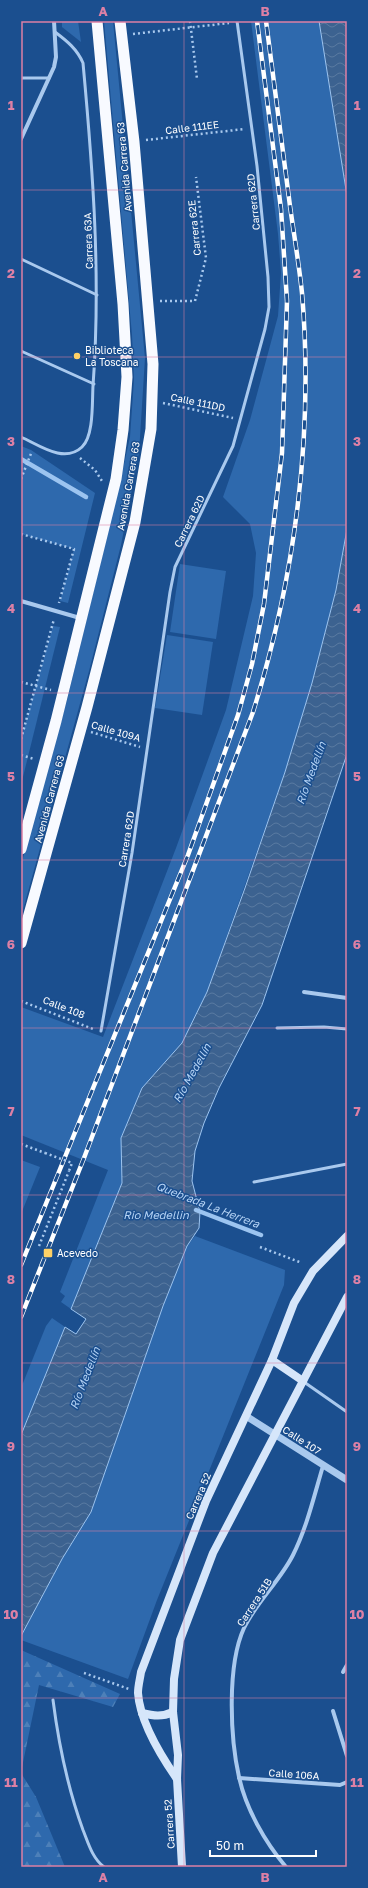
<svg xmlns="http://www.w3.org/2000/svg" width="368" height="1888" viewBox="0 0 368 1888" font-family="'Golos Text',sans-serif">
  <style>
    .green { fill: #2e69ad }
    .forest { fill: url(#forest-firs) }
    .water { fill: url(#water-waves); stroke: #9cc4f0 }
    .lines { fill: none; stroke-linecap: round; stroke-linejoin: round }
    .stream { stroke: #9cc4f0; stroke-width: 4.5 }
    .path { stroke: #a9c9ee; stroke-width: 2.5; stroke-dasharray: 2 3; stroke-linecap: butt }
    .service { stroke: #a9c9ee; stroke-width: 3 }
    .minor { stroke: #a9c9ee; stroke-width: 4 }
    .tertiary { stroke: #a9c9ee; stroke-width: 7 }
    .secondary { stroke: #d6e6fa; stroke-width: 8 }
    .trunk { stroke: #f8faff; stroke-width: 11 }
    .rail-casing { stroke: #fff; stroke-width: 4.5 }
    .rail { stroke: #1b4f8f; stroke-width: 3; stroke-dasharray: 9; stroke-linecap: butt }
    .path-bridge { stroke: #a9c9ee; stroke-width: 2.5; stroke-dasharray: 2 3; stroke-linecap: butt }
    .grid { fill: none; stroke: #dd80a5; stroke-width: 1; stroke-opacity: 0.55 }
    .poi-dot { fill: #ffd166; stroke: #1b4f8f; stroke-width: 1.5 }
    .labels { text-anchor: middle; stroke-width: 3; stroke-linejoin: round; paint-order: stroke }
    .street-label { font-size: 10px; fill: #fff; stroke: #1b4f8f }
    .poi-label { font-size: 10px; fill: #fff; stroke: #1b4f8f; text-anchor: start }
    .water-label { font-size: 11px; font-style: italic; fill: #b5d3f5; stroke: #1b4f8f }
    .neatline { fill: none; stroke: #dd80a5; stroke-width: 1.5 }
    .grid-label { font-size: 13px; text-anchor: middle; font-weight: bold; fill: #dd80a5 }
  </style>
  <defs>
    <pattern id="forest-firs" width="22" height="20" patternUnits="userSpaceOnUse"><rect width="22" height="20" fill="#2e69ad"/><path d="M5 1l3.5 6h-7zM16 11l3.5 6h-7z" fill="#4d80b9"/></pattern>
    <pattern id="water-waves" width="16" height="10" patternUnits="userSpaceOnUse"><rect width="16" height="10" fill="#3c6290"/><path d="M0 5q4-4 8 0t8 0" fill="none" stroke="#597aa1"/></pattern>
  </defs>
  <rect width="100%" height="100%" fill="#1b4f8f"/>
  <!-- green -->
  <g class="green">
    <polygon points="62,21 78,21 81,42 62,27"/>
    <polygon points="104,21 113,21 145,358 139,453 121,545 89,671 21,917 21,865 67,700 119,487 130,437 134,379 132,335"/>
    <polygon points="251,21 319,21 347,196 347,529 336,590 312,683 285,772 207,992 182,1043 142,1088 121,1138 122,1183 71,1309 61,1302 65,1296 60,1292 108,1170 21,1135 21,1007 103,1037 176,848 226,710 253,596 256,553 250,524 223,497 250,420 278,316 281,273 278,234"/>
    <polygon points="21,446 31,450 95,493 68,603 60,601 74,549 21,534"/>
    <polygon points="180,564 226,571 216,639 170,632"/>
    <polygon points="53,626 60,627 21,785 21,739"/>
    <polygon points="167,635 213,642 202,715 155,708"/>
    <polygon points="21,1160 40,1167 21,1214"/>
    <polygon points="195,1236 285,1270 284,1285 157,1600 128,1679 21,1640 21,1636 62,1559 91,1512 163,1306 187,1246"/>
    <polygon points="52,1318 65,1327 21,1435 21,1388 46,1326"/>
  </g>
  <!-- forest -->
  <g class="forest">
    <polygon points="21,1650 120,1694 113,1707 39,1685 21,1772"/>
    <polygon points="21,1773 36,1797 65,1867 21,1867"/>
  </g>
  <!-- water -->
  <g class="water">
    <polygon points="319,21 347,21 347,196"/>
    <polygon points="347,529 347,754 262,1005 219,1088 204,1123 195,1151 192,1181 200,1212 199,1228 187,1246 163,1306 91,1512 62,1559 21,1636 21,1435 65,1327 76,1334 86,1319 71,1309 122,1183 121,1138 142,1088 182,1043 207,992 245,888 285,772 312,683 336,590"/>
  </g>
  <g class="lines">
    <!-- stream -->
    <g class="stream">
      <polyline points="21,459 86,497"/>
      <polyline points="196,1210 261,1235"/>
    </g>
    <!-- path -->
    <g class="path">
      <polyline points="190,21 197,79"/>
      <polyline points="133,34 229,23"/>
      <polyline points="146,140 245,129"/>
      <polyline points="160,301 195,301 206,258 196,177"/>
      <polyline points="163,403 233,418"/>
      <polyline points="80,458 95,470 102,481"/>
      <polyline points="21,479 32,451"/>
      <polyline points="21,534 74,549 59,603"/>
      <polyline points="21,682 51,690"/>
      <polyline points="91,732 140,747"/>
      <polyline points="21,739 54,619"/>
      <polyline points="21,755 34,759"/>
      <polyline points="21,1001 93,1029"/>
      <polyline points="21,1144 45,1153"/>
      <polyline points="39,1246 69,1171"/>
      <polyline points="260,1247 302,1263"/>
      <polyline points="84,1673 129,1689"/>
    </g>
    <!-- service -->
    <g class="service">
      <polyline points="21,78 49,78"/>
      <polyline points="21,259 97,295"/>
      <polyline points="21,351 94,384"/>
      <path d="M21 437C39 445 64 464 82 447 94 436 92 402 93 386 101 278 93 171 83 63 77 49 67 41 55 32"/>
      <polyline points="277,1028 324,1027 347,1029"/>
      <polyline points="101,1031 132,853 170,592 175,567 233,446 265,329 269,307 268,277 257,166 237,21"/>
      <polyline points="254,1182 347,1164"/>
      <polyline points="304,1382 347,1412"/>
      <path d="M53 1700C59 1747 67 1786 83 1830 88 1842 92 1858 104 1867"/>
    </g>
    <!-- minor -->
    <g class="minor">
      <polyline points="21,139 54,67 56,57 54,21"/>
      <polyline points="21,601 80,618"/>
      <polyline points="304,992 347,998"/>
      <polyline points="343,1672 347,1665"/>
      <polyline points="333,1711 347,1756"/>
      <polyline points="239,1778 340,1785 347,1782"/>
      <path d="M286 1867C265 1842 246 1809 239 1777 230 1737 227 1665 244 1628 257 1601 280 1581 293 1555 307 1527 314 1496 323 1466"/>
    </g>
    <!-- tertiary -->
    <polyline class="tertiary" points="246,1416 347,1480"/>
    <!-- secondary -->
    <g class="secondary">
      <polyline points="272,1360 303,1381"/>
      <path d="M142 1713C154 1716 162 1717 173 1712"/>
      <path d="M177 1779C161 1756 140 1722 138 1693 138 1686 140 1679 141 1672L206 1501 272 1360 294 1303 313 1271 347 1236"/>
      <polyline points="182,1867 177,1779 178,1755 173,1712 174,1679 180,1640 213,1553 347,1297"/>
    </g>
    <!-- trunk -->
    <g class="trunk">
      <polyline points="21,849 56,721 116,479 123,430 127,377 123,304 97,21"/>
      <polyline points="21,943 87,707 135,522 151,429 153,364 134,142 120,21"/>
    </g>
    <!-- rail casing -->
    <g class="rail-casing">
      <g id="rail">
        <polyline points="21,1265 188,855 238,715 252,664 264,604 282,453 287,301 281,209 257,21"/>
        <path d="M21 1317 84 1158 253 712C295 578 314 434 302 293 299 264 294 235 290 206 282 144 274 83 266 21"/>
      </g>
    </g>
    <!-- rail -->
    <use href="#rail" class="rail"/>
    <!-- path-bridge -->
    <polyline class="path-bridge" points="45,1153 72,1163 69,1171"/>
  </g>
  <!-- grid -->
  <path class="grid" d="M184 21V1867M21 190H347M21 357H347M21 525H347M21 693H347M21 860H347M21 1028H347M21 1195H347M21 1363H347M21 1531H347M21 1698H347"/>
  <!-- markers -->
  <g class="poi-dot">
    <circle cx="77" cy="356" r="4"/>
    <rect x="43" y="1248" width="10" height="10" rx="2"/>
  </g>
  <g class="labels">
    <!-- street labels -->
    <g class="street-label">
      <text transform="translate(192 127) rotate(-7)" y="4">Calle 111EE</text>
      <text transform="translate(124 167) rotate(-95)" y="4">Avenida Carrera 63</text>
      <text transform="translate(253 202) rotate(-96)" y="4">Carrera 62D</text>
      <text transform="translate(194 228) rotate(-96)" y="4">Carrera 62E</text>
      <text transform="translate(88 241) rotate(-92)" y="4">Carrera 63A</text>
      <text transform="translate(198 402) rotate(12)" y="4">Calle 111DD</text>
      <text transform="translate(128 486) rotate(-80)" y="4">Avenida Carrera 63</text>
      <text transform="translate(189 521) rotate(-64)" y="4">Carrera 62D</text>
      <text transform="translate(116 731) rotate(16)" y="4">Calle 109A</text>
      <text transform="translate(49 799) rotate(-75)" y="4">Avenida Carrera 63</text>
      <text transform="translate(126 839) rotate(-81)" y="4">Carrera 62D</text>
      <text transform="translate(64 1007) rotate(21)" y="4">Calle 108</text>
      <text transform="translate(302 1440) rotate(33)" y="4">Calle 107</text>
      <text transform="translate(198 1496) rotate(-67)" y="4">Carrera 52</text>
      <text transform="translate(254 1602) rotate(-57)" y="4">Carrera 51B</text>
      <text transform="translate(294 1774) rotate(4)" y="4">Calle 106A</text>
      <text transform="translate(169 1824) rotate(-94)" y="4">Carrera 52</text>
    </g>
    <!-- poi labels -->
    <g class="poi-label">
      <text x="85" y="354">Biblioteca<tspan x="85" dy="12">La Toscana</tspan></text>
      <text x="57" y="1257">Acevedo</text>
    </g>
    <!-- water labels -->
    <g class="water-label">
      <text transform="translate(311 773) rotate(-70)" y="4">Río Medellín</text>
      <text transform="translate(192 1073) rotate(-61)" y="4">Río Medellín</text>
      <text transform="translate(208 1205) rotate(21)" y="4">Quebrada La Herrera</text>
      <text x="156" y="1219">Rio Medellin</text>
      <text transform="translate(85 1378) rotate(-69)" y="4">Río Medellín</text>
    </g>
  </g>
  <!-- border -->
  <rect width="368" height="1888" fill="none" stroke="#1b4f8f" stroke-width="44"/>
  <!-- scale -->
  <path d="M210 1850v6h106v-6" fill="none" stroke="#ffffff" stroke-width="2"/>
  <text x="216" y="1850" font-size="12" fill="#ffffff" stroke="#1b4f8f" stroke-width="3" paint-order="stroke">50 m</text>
  <rect x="22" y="22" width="324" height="1844" class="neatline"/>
  <g class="grid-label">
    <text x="103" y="16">A</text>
    <text x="265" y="16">B</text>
    <text x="11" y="110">1</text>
    <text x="357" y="110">1</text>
    <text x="11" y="278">2</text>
    <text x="357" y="278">2</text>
    <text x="11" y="446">3</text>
    <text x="357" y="446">3</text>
    <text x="11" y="613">4</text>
    <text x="357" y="613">4</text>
    <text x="11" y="781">5</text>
    <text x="357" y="781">5</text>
    <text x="11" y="949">6</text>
    <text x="357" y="949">6</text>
    <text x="11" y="1116">7</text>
    <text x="357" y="1116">7</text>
    <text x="11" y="1284">8</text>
    <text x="357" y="1284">8</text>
    <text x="11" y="1451">9</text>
    <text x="357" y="1451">9</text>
    <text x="11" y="1619">10</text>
    <text x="357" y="1619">10</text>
    <text x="11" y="1787">11</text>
    <text x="357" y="1787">11</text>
    <text x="103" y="1882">A</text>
    <text x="265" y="1882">B</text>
  </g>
</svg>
